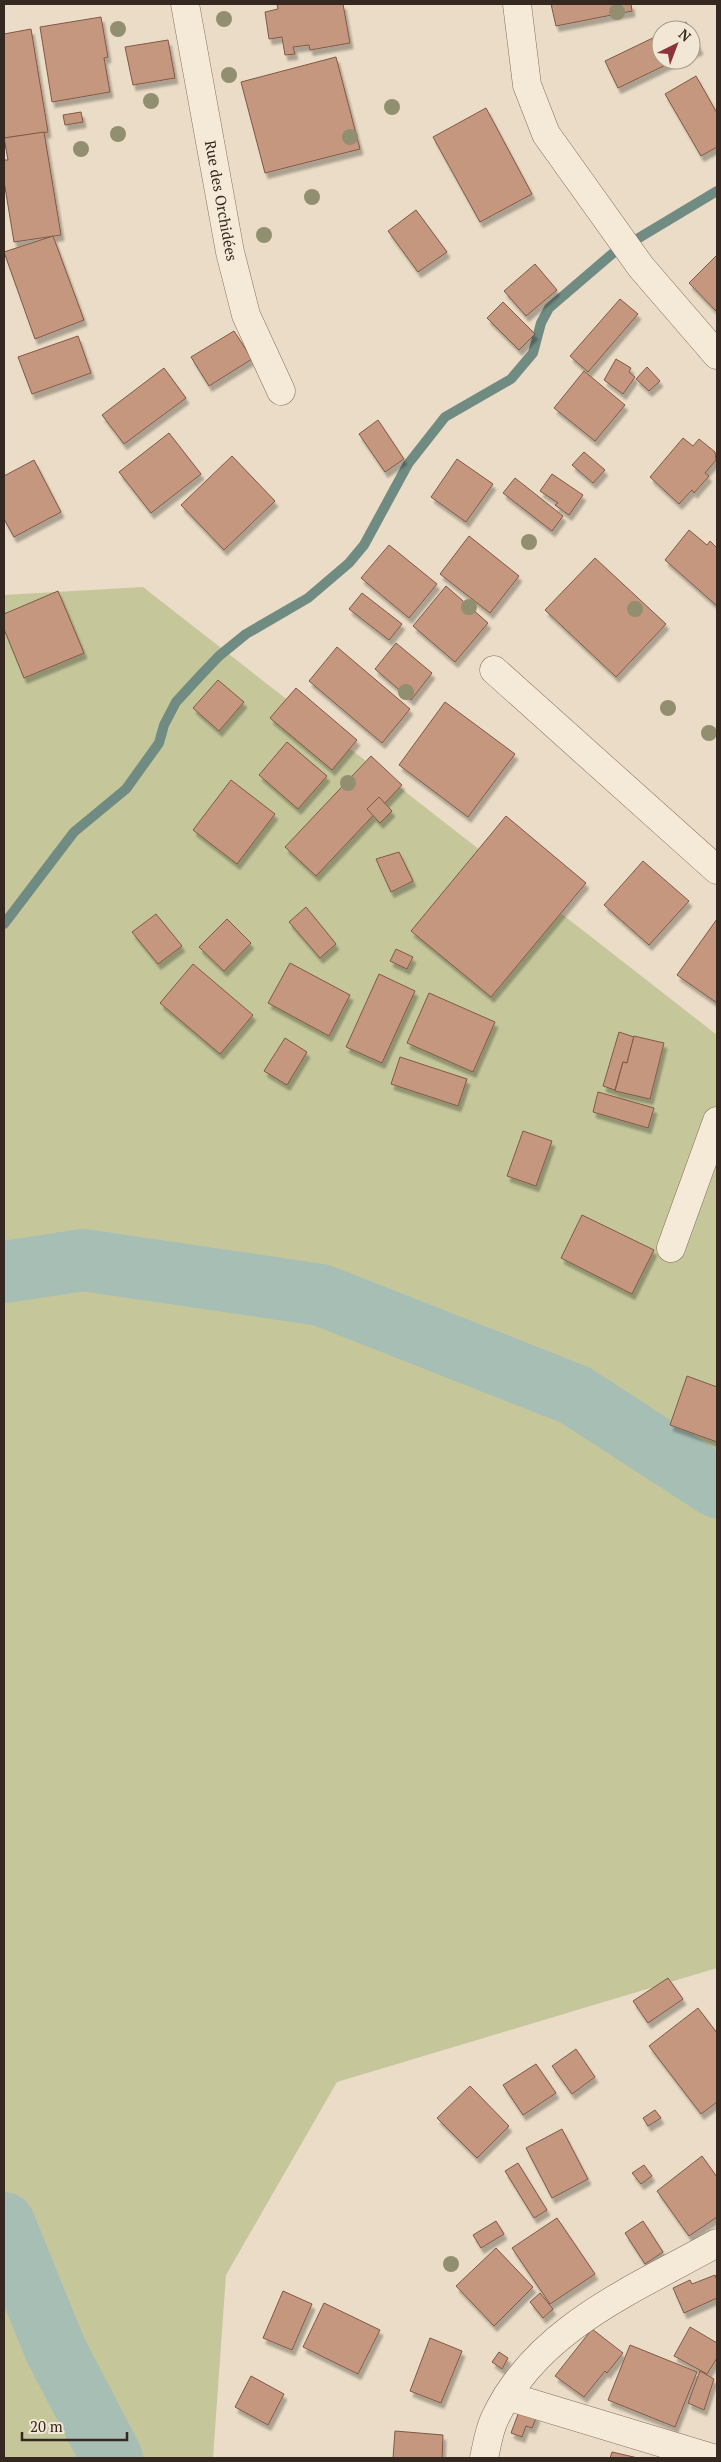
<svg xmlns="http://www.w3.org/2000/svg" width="721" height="2462" viewBox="0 0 721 2462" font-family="'PT Serif',serif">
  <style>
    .green { fill: #c5c79b }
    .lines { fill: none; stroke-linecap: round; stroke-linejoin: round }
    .stream { stroke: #6f8b82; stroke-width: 10 }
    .river { stroke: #a7beb5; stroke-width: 62 }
    .building { fill: #c5977f; stroke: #805846; filter: url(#shadow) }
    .street-casing { stroke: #846f5d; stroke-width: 29 }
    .street { stroke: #f5ead8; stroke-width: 28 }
    .tree { fill: #918f6f }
    .labels { text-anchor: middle; stroke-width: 4; stroke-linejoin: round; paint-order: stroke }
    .street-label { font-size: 15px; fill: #352820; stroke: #f2e7d5 }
  </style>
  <defs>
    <filter id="shadow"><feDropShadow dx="3" dy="5.5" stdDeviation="1" flood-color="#0004"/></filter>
  </defs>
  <rect width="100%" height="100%" fill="#eadcc6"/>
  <!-- green -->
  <polygon class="green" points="143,587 717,1035 717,1968 337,2082 226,2275 213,2458 4,2458 4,595"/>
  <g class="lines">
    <!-- stream -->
    <polyline class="stream" points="4,924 74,832 126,789 159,743 164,725 176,702 199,677 219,656 246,634 308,598 349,563 364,545 408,464 445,417 511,379 533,353 541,323 549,308 612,254 717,191"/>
    <!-- river -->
    <g class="river">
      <polyline points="4,1272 83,1260 321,1295 575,1395 717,1487"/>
      <polyline points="4,2223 56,2351 112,2458"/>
    </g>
  </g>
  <!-- building -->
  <g class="building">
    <polygon points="277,4 343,4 350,43 310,50 309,45 293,47 295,54 285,55 282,37 269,39 265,12 278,9"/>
    <polygon points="551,4 631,4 632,11 556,26"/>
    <polygon points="101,17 108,57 104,58 110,92 52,102 40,27"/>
    <polygon points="686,22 690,30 670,30"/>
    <polygon points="31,29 48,132 4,138 4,34"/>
    <polygon points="691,31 700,49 691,53"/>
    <polygon points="661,34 661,60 676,60 618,88 605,61"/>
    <polygon points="168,40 175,78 133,85 125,47"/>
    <polygon points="336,57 360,149 265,173 241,82"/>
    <polygon points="696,76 717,113 717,147 701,156 665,94"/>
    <polygon points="486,108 532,194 480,222 433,137"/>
    <polygon points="81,112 83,122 65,125 63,115"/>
    <polygon points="44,132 61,235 14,242 4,181 4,160 8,160 4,138"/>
    <polygon points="416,210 447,252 418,272 388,231"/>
    <polygon points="53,236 84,320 35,339 4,252"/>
    <polygon points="717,255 717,312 689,283"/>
    <polygon points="535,264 557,290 526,316 504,291"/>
    <polygon points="620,299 638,314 588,372 570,356"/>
    <polygon points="503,302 535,334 519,350 487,318"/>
    <polygon points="234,331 252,359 209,386 191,357"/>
    <polygon points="78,336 91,373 32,394 18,357"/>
    <polygon points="616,359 631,368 629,372 635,377 623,394 604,380"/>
    <polygon points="647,367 660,381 649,391 636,379"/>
    <polygon points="164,368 186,398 124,444 102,415"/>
    <polygon points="584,371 625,405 595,441 554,408"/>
    <polygon points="378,420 404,459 385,472 359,434"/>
    <polygon points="169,433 201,474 151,513 119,472"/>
    <polygon points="683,438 693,446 699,439 715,452 716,460 705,473 709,476 694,493 692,490 679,504 650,477"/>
    <polygon points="584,452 605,470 593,483 572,465"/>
    <polygon points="232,456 275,501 224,550 181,505"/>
    <polygon points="457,459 493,484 466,522 431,497"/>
    <polygon points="34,460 61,512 14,537 4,519 4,476"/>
    <polygon points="552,474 583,495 569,515 555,505 558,503 540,491"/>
    <polygon points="515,478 563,516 552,531 503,493"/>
    <polygon points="689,530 707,545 710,541 717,548 717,606 665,560"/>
    <polygon points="469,536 519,576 490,613 440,574"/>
    <polygon points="389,545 437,584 409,618 361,578"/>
    <polygon points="595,558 666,624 616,677 545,610"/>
    <polygon points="446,586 488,623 455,662 413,626"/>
    <polygon points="58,591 84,653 24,678 4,629 4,614"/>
    <polygon points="362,593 402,624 389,640 349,609"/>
    <polygon points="396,643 432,673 411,700 375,669"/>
    <polygon points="337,647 410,709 382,743 309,681"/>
    <polygon points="218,680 244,702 219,731 193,708"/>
    <polygon points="296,688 357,740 332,770 270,718"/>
    <polygon points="445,702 515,754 468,817 399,765"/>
    <polygon points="287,742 327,776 298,809 259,775"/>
    <polygon points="371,756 402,785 316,876 285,847"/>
    <polygon points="231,780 275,814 237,864 193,830"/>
    <polygon points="379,797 392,811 380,823 367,809"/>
    <polygon points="506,816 586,883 491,997 411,931"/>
    <polygon points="399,852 413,881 391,892 376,859"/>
    <polygon points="643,861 689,901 649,945 604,905"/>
    <polygon points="306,907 336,944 320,958 289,922"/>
    <polygon points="156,914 182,946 158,964 132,932"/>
    <polygon points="227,919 251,943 224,971 199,947"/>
    <polygon points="717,919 717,1003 677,975"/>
    <polygon points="396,949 413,957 407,969 390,961"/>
    <polygon points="290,963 350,995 329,1036 268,1003"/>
    <polygon points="193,964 253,1015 220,1054 160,1003"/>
    <polygon points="379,974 415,991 382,1063 346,1047"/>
    <polygon points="429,993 495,1022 473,1072 407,1043"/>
    <polygon points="619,1032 634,1037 627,1063 623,1062 615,1090 603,1086"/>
    <polygon points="634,1036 664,1043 650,1099 615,1091 623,1062 627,1063"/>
    <polygon points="285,1038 307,1052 287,1085 264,1071"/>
    <polygon points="400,1057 467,1079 458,1106 391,1084"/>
    <polygon points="598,1092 654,1108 648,1128 593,1112"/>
    <polygon points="523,1131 552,1141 536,1186 507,1176"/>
    <polygon points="582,1215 654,1250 632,1294 561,1258"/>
    <polygon points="687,1376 717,1387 717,1442 670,1425"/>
    <polygon points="668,1978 683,1999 648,2023 633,2001"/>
    <polygon points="698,2008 717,2033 717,2102 701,2114 649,2046"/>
    <polygon points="576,2049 595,2077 572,2094 552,2066"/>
    <polygon points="536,2064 556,2093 523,2115 503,2085"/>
    <polygon points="470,2086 509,2126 477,2158 437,2118"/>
    <polygon points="655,2110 661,2118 648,2126 643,2118"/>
    <polygon points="562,2129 588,2179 552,2198 526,2148"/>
    <polygon points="702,2156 717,2177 717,2217 689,2236 657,2191"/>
    <polygon points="518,2163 547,2210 534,2218 505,2171"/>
    <polygon points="644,2165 652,2176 641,2184 632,2173"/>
    <polygon points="557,2218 595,2274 550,2304 512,2248"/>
    <polygon points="496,2221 504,2234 481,2248 473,2235"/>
    <polygon points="643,2221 663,2252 645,2264 625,2233"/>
    <polygon points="496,2248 533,2287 494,2326 456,2286"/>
    <polygon points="715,2275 717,2281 717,2298 684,2313 673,2288 690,2280 692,2284"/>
    <polygon points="283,2291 312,2304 292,2350 263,2338"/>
    <polygon points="540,2293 553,2309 543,2318 530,2302"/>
    <polygon points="324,2303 380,2330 358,2374 303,2347"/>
    <polygon points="690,2327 717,2343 717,2358 707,2374 674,2356"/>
    <polygon points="592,2329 623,2353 607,2373 605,2371 584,2397 555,2376"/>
    <polygon points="430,2338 462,2351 441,2403 410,2391"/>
    <polygon points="630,2345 697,2372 675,2427 608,2400"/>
    <polygon points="499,2352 508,2358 502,2369 492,2362"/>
    <polygon points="700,2371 714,2379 704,2410 688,2403"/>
    <polygon points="251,2376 284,2394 268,2425 235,2407"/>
    <polygon points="520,2409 537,2416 532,2428 526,2426 522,2437 511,2433"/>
    <polygon points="395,2431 443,2435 442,2458 393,2458"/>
    <polygon points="612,2452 638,2458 610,2458"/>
  </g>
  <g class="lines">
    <!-- street casing -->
    <g class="street-casing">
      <g id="street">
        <path id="s1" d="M185 4 230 252 246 315 281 391"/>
        <polyline points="517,4 527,85 546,134 641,267 717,355"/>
        <polyline points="494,670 717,870"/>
        <polyline points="671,1248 717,1121"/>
        <polyline points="507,2396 712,2458"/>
        <path d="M484 2458C487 2445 489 2430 495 2418 537 2328 635 2289 717 2243"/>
      </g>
    </g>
    <!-- street -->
    <use href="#street" class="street"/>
  </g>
  <!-- trees -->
  <g class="tree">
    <circle cx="617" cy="12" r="8"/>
    <circle cx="224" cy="19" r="8"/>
    <circle cx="118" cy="29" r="8"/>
    <circle cx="229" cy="75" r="8"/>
    <circle cx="151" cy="101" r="8"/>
    <circle cx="392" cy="107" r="8"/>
    <circle cx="118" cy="134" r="8"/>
    <circle cx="350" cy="137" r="8"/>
    <circle cx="81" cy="149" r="8"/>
    <circle cx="312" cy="197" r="8"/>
    <circle cx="264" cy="235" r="8"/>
    <circle cx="529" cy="542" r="8"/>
    <circle cx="469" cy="607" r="8"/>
    <circle cx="635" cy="609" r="8"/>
    <circle cx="406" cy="692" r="8"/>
    <circle cx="668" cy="708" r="8"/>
    <circle cx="709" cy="733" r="8"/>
    <circle cx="348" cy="783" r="8"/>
    <circle cx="451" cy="2264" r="8"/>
  </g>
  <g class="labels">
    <!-- street labels -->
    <g class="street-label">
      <text dy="5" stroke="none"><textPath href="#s1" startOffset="200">Rue des Orchidées</textPath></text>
    </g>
  </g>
  <!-- border -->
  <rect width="721" height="2462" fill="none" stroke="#352820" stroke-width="10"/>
  <!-- north arrow -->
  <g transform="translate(676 45) rotate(42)"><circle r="24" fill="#f2e7d5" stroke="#a69b8d"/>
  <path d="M0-4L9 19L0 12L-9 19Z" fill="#8d333b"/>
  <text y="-8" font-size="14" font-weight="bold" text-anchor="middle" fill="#352820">N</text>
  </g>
  <!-- scale -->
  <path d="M22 2432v8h105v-8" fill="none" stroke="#352820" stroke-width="2.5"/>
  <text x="30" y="2432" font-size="15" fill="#352820" stroke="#f2e7d5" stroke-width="4" paint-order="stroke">20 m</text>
</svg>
